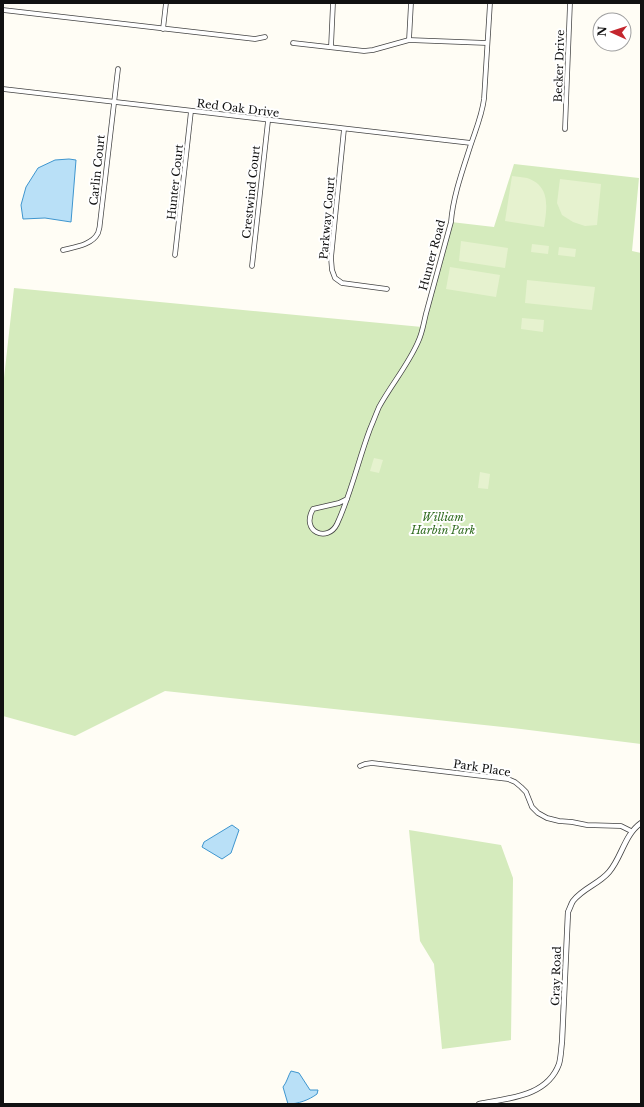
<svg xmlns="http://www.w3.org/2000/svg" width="644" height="1107" viewBox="0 0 644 1107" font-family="'Libre Baskerville',serif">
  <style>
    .green { fill: #d5ebbd }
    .pitch { fill: #e6f2cf }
    .water { fill: #b9e0f7; stroke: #3f96cf }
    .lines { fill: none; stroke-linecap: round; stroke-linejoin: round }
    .minor-casing { stroke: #444; stroke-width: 5.5 }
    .tertiary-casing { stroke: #444; stroke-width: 6 }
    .minor { stroke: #fff; stroke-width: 4 }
    .tertiary { stroke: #fff; stroke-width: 4.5 }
    .labels { text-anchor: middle; stroke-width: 4; stroke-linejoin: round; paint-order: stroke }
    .street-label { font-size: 11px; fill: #111; stroke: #fff }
    .park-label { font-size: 11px; font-style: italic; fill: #2f6b1f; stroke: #fff }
  </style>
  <rect width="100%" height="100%" fill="#fffdf5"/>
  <!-- green -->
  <g class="green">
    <polygon points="514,164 639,178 632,251 641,253 641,744 521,729 165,691 75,736 3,716 3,387 14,288 422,327 451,222 494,227"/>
    <polygon points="409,830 501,845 513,878 511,1040 442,1049 434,964 420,941"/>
  </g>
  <!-- pitch -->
  <g class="pitch">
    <path d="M512 176C517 177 523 177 527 178 551 186 547 208 544 227L505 221Z"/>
    <polygon points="560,179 601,184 597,225 585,226 573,222 562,215 557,203"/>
    <polygon points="461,241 508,248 505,268 459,261"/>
    <polygon points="532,244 549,246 548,254 531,252"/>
    <polygon points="559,247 576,249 575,257 558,255"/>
    <polygon points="450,267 500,275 496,297 446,289"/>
    <polygon points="527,280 595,287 592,310 525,303"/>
    <polygon points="522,318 544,320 543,332 521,329"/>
    <polygon points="374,458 383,460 379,473 370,471"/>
    <polygon points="480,472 490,474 488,489 478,488"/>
  </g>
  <!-- water -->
  <g class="water">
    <polygon points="69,159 76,160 71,222 45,218 23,219 21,205 26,187 38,168 55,160"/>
    <polygon points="232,825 239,830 231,853 222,859 202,847 204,842"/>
    <path d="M291 1071 299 1073 310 1090H318L317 1094C309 1100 298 1104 288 1104L283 1087C287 1082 288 1076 291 1071Z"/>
  </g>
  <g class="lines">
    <!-- minor casing -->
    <g class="minor-casing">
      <g id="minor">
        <polyline points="3,10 255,39 265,37"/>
        <polyline points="163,29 166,3"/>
        <polyline points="409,40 411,3"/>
        <polyline points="293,43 364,51 373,50 409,40 487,43"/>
        <polyline points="331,47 333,3"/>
        <path d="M3 89C159 106 315 126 471 143"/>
        <polyline points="344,129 331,258 332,270 335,278 342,283 387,289"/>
        <polyline points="565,129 570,3"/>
        <path d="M63 250C75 247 92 245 98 233 99 230 100 226 100 223L118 69"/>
        <polyline points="175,255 191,111"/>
        <polyline points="252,266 268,121"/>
        <path d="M347 499 339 503 313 509C300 532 328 543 337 524 351 494 358 461 370 429 373 422 376 414 379 407 391 385 408 365 418 342 423 332 424 320 427 310 435 280 443 251 451 222 453 196 463 169 471 144 476 129 482 115 484 99L490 3"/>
        <polyline points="360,766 365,764 372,763 508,779 515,782 521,787 526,792 532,807 538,813 547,818 559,821 572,822 587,825 621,826 631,831"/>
      </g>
    </g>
    <!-- tertiary casing -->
    <g class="tertiary-casing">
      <path id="tertiary" d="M479 1104C508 1098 547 1097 559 1064 561 1057 561 1049 562 1042L568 912C570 908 571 904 573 901 583 888 599 884 609 872 622 857 624 835 641 823"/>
    </g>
    <!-- minor -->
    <use href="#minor" class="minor"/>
    <!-- tertiary -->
    <use href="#tertiary" class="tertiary"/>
  </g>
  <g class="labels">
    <!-- street labels -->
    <g class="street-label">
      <text transform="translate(559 66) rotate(-88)" y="4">Becker Drive</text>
      <text transform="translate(238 108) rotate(7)" y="4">Red Oak Drive</text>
      <text transform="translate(97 170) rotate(-84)" y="4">Carlin Court</text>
      <text transform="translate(175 182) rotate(-84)" y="4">Hunter Court</text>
      <text transform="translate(251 192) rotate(-84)" y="4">Crestwind Court</text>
      <text transform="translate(327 218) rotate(-85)" y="4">Parkway Court</text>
      <text transform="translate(432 255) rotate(-75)" y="4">Hunter Road</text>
      <text transform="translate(482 768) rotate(9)" y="4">Park Place</text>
      <text transform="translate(556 976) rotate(-88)" y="4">Gray Road</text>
    </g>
    <!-- park labels -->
    <g class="park-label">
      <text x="443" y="521">William<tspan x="443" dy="13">Harbin Park</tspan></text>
    </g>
  </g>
  <!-- border -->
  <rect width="644" height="1107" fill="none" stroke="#111111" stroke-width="8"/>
  <!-- north arrow -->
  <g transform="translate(612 32) rotate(273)"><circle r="19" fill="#ffffff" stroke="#a0a0a0"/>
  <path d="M0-3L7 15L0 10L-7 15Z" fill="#c4262e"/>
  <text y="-6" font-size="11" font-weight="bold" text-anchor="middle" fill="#111111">N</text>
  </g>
</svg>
